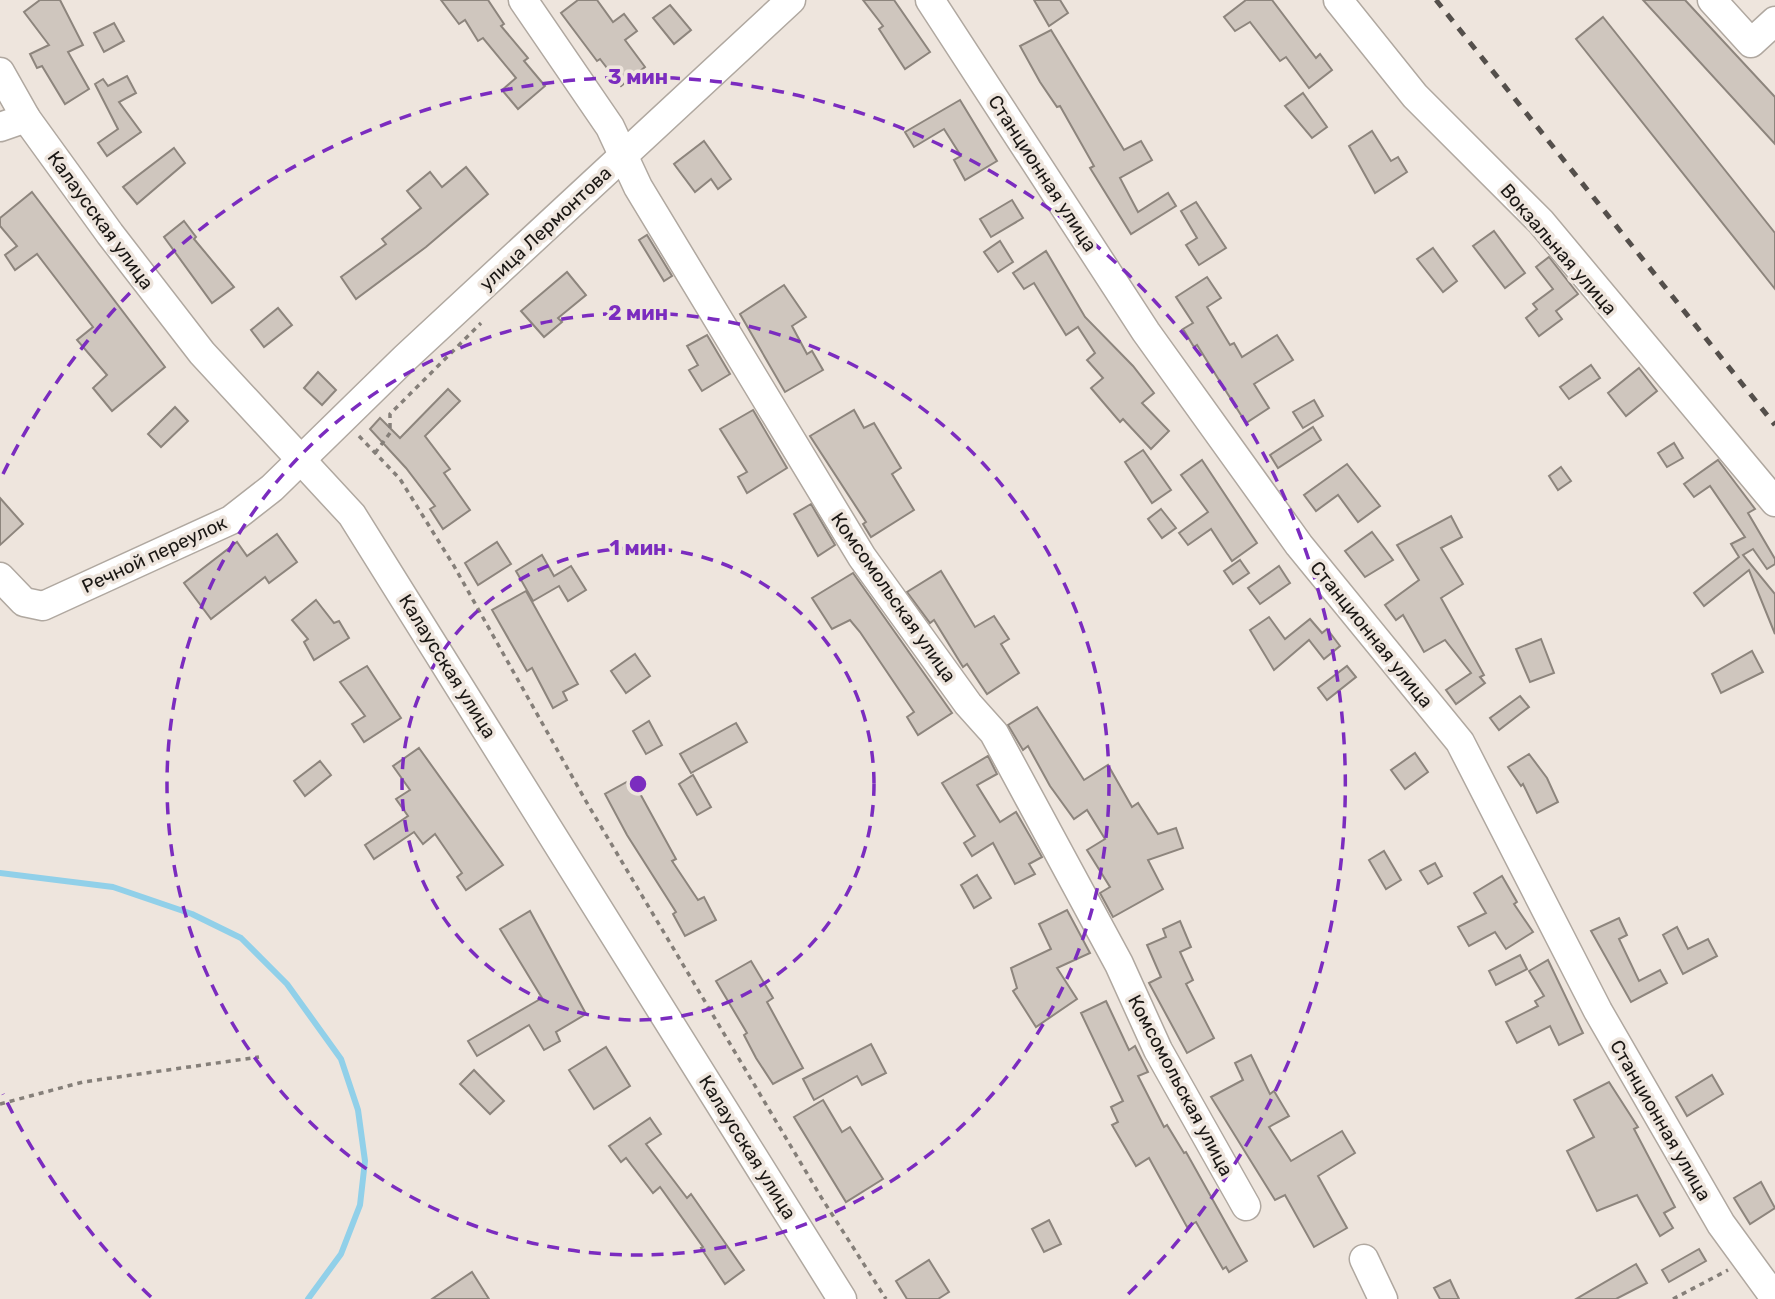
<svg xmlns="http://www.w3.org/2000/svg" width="1775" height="1299" viewBox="0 0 1775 1299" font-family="Rubik,sans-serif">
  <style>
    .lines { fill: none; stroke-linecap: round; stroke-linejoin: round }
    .stream { stroke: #91d0e9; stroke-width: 6 }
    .building { fill: #cfc6be; stroke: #8d857d; stroke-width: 2 }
    .minor-casing { stroke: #b0a8a0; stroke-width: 31 }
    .path { stroke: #857f79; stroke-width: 3.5; stroke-dasharray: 5 5; stroke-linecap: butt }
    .minor { stroke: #fff; stroke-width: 28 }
    .rail { stroke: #544f4b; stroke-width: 5; stroke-dasharray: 9 9; stroke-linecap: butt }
    .ring { fill: none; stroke: #7b2cbf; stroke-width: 3.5; stroke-dasharray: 12 9 }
    .labels { text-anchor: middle; stroke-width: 7; stroke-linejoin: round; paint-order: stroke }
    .street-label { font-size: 19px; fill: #1a1714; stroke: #eee5dd }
    .centre { fill: #7b2cbf; stroke: #eee5dd; stroke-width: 3.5 }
    .ring-label { font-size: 21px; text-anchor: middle; font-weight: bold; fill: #7b2cbf; stroke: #eee5dd; stroke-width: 7; stroke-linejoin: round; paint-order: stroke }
  </style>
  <rect width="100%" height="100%" fill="#eee5dd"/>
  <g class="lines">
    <!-- stream -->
    <polyline class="stream" points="0,873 113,887 192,914 241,938 287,984 341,1059 358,1110 365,1161 360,1205 341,1254 308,1299"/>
  </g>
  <!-- building -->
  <g class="building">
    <polygon points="40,0 60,0 83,45 68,52 89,89 65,104 42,66 37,68 30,54 49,45 24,12"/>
    <polygon points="441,0 488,0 504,24 501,26 528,58 524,61 545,86 518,109 502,90 516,78 483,38 478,41 465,20 459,24"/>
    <polygon points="578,0 597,0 613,22 624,14 637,31 625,40 645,67 621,86 600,59 597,61 561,13"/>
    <polygon points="863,0 894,0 930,52 905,69 879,29 883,26"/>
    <polygon points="1034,0 1060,0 1068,13 1049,26"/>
    <polygon points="1246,0 1272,0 1316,58 1320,54 1332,70 1309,88 1286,57 1280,61 1250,22 1235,31 1224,17"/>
    <polygon points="1643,0 1685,0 1775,97 1775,144"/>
    <polygon points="670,5 691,30 674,44 653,18"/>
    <polygon points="1603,17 1775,233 1775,289 1576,39"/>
    <polygon points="114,23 124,41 104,52 94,33"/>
    <polygon points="1051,30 1124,150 1141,141 1152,160 1120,178 1138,212 1168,193 1176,206 1131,234 1090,168 1094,166 1060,106 1057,107 1040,82 1020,46"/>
    <polygon points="127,76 136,93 119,102 141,132 107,156 98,143 118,129 95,84 103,79 108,86"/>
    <polygon points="1303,93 1327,127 1312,138 1285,106"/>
    <polygon points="960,100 997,161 965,180 954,160 961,156 944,129 914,147 905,132"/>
    <polygon points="1372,131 1391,161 1398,157 1407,172 1375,193 1349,146"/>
    <polygon points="704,141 731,179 718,189 711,179 695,192 674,164"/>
    <polygon points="174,148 185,163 137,204 123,187"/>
    <polygon points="466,167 488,194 426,247 356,299 341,277 386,244 382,239 421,208 407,191 430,172 442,187"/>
    <polygon points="32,192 165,367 112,411 93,388 107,375 77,340 93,327 37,254 15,270 5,255 17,246 0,226 0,218"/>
    <polygon points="1012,200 1023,218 991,237 980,219"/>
    <polygon points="1196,202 1226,248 1199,265 1186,245 1197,238 1181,211"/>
    <polygon points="184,221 196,237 194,239 234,287 212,303 164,237"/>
    <polygon points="1494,231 1525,273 1505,288 1473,246"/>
    <polygon points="647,235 672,276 664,281 639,240"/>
    <polygon points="1000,241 1013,262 998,272 984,252"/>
    <polygon points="1433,248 1457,281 1443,292 1417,259"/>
    <polygon points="1046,251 1085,317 1133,366 1154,393 1142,403 1169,431 1151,449 1123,419 1120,422 1091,388 1103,378 1087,360 1095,353 1078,327 1066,335 1034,283 1024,289 1013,273"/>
    <polygon points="1549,257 1578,294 1556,311 1562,319 1539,336 1526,318 1537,309 1533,304 1553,289 1536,267"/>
    <polygon points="567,272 586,295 558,318 562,322 544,337 521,311"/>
    <polygon points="1207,277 1221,298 1207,307 1230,345 1234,343 1242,357 1277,335 1293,360 1254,384 1269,408 1246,423 1197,345 1194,347 1183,329 1193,323 1176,297"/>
    <polygon points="784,285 806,317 792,326 807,354 812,351 823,370 785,392 740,314"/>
    <polygon points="278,308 292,325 264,347 251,330"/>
    <polygon points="707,335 730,374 702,391 689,370 698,365 687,346"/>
    <polygon points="1591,365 1600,378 1569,399 1560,387"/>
    <polygon points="1639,368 1657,391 1626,416 1608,393"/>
    <polygon points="318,372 336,390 322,405 304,388"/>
    <polygon points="448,389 460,401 425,436 450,469 444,473 470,510 443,529 430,509 435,506 406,468 370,429 380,418 400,438"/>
    <polygon points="1314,400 1323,416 1303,428 1293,412"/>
    <polygon points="175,407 188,421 161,447 148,434"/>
    <polygon points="753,410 787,468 747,493 738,477 747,472 720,429"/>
    <polygon points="854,410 864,428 874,423 901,468 892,474 914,510 871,537 863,524 866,522 810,436"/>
    <polygon points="1313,427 1321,440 1278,468 1270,455"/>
    <polygon points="1674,443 1683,458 1667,467 1658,453"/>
    <polygon points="1143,450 1171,490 1152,503 1125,462"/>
    <polygon points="1202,460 1257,543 1232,561 1211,529 1188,545 1179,533 1208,512 1181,475"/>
    <polygon points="1718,460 1755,509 1748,513 1775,559 1775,564 1767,569 1753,549 1743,555 1775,594 1775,634 1749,570 1704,606 1694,593 1739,557 1731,544 1745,537 1710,486 1694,497 1684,484"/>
    <polygon points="1347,464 1380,506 1358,522 1338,495 1316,511 1304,495"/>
    <polygon points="1561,467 1571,481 1558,490 1549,476"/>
    <polygon points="0,498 23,524 0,545"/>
    <polygon points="811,504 835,545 818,556 794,514"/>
    <polygon points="1161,509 1176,528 1162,538 1148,519"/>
    <polygon points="1451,516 1462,537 1441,548 1463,584 1441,598 1484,675 1480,677 1485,683 1456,704 1446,690 1471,673 1445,640 1424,652 1403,615 1396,620 1385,605 1419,580 1397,545"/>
    <polygon points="1372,532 1393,560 1365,577 1345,551"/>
    <polygon points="277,534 297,562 269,583 265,577 211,619 184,583 237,542 247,556"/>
    <polygon points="497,542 511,564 478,585 465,563"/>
    <polygon points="542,555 554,576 571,566 586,590 568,601 559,586 533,601 516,571"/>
    <polygon points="1240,560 1249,573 1233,584 1224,571"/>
    <polygon points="1279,566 1290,583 1260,604 1248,588"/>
    <polygon points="941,571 975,627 994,616 1009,639 1001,644 1019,673 987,694 967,664 963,667 934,620 930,623 907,592"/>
    <polygon points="853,573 952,713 918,735 907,717 914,712 860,632 850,620 832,629 812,598"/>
    <polygon points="526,591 578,684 563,692 567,700 553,708 532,668 527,671 492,610"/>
    <polygon points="316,600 334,623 339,621 349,638 314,660 304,642 308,639 292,620"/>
    <polygon points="1269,617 1285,639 1310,619 1322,633 1327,629 1340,646 1324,659 1309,640 1274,670 1250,630"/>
    <polygon points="1541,639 1554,673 1530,682 1516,649"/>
    <polygon points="1752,651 1763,672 1721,693 1712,674"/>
    <polygon points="635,654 650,676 626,693 611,671"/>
    <polygon points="367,666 401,718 364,742 352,724 365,716 340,682"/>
    <polygon points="1347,666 1356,677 1327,700 1318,688"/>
    <polygon points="1520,696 1529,707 1499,730 1490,718"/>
    <polygon points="1037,707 1084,780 1108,765 1132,807 1138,803 1158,834 1176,828 1183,848 1148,860 1163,889 1113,917 1100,893 1110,887 1087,850 1105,839 1087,810 1074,819 1050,786 1028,746 1023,750 1008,725"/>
    <polygon points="649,721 662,745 646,754 633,731"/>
    <polygon points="736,723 747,742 691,773 680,754"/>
    <polygon points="419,748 503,865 466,890 457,877 462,873 435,834 423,844 414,832 374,859 365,845 408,816 396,799 410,790 393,766"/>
    <polygon points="1415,753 1428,772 1405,789 1391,770"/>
    <polygon points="1529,754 1547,778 1558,802 1537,813 1523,784 1521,786 1508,767"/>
    <polygon points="988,756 997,774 977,785 1000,822 1016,812 1042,857 1029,864 1035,874 1015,884 993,843 972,856 964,843 975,836 942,783"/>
    <polygon points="320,761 331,775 305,796 294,781"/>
    <polygon points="693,775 711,807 697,815 679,784"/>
    <polygon points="632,779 676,859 672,861 698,900 704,897 716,920 685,936 673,914 676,912 627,835 605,794"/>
    <polygon points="1384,851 1401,880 1386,889 1369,860"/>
    <polygon points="1435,863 1442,876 1428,884 1420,871"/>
    <polygon points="977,875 991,898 974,908 961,885"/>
    <polygon points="1502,876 1517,902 1514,904 1533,932 1506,949 1495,932 1469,946 1458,927 1486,913 1474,893"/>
    <polygon points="1067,910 1090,953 1057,968 1077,999 1036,1027 1013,991 1017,988 1011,968 1051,949 1039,924"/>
    <polygon points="530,911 586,1014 556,1032 560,1041 544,1050 529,1025 477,1056 468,1041 542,998 500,929"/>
    <polygon points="1619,918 1627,935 1619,939 1639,981 1660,970 1667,983 1631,1002 1591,931"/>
    <polygon points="1180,921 1191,947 1180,952 1193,980 1186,984 1214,1038 1187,1053 1149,983 1161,977 1147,945 1166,937 1163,929"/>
    <polygon points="1677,927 1688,949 1708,939 1717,956 1683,974 1663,935"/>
    <polygon points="1520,955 1527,969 1496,985 1489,971"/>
    <polygon points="1548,960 1583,1033 1559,1045 1550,1026 1517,1043 1506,1022 1538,1006 1535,1001 1544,996 1529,971"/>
    <polygon points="751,961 773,998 767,1002 803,1068 773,1084 756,1058 744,1035 747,1033 716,981"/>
    <polygon points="1106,1001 1129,1050 1135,1046 1148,1072 1138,1076 1164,1127 1167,1125 1184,1153 1186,1152 1247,1261 1229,1272 1226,1267 1223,1269 1196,1222 1187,1227 1149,1158 1136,1166 1112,1125 1118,1122 1111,1107 1123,1101 1081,1013"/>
    <polygon points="871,1044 886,1073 862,1085 857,1076 814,1100 803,1079"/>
    <polygon points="606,1047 630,1086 594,1109 569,1070"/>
    <polygon points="1251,1055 1270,1094 1274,1091 1289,1116 1269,1127 1291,1161 1342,1131 1355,1153 1318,1176 1347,1228 1314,1247 1285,1195 1275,1200 1211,1097 1243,1080 1235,1063"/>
    <polygon points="474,1070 504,1101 490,1114 460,1084"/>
    <polygon points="1712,1075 1723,1094 1687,1116 1676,1097"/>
    <polygon points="1609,1082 1638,1127 1634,1129 1675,1207 1664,1213 1673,1228 1660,1236 1637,1195 1597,1211 1567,1151 1594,1137 1574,1100"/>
    <polygon points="823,1100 842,1132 850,1127 883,1179 846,1202 794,1117"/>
    <polygon points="650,1118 661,1134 646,1144 687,1198 691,1194 744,1270 725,1284 701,1248 703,1247 660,1187 653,1193 626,1158 621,1162 609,1146"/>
    <polygon points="1761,1182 1775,1208 1750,1224 1734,1198"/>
    <polygon points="1049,1220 1061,1244 1044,1252 1032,1229"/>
    <polygon points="1699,1249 1706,1261 1669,1282 1662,1270"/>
    <polygon points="929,1260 949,1292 938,1299 907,1299 896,1281"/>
    <polygon points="1636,1264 1647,1283 1616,1299 1576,1299"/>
    <polygon points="472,1272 489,1299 432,1299"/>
    <polygon points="1450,1280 1459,1299 1440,1299 1434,1288"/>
  </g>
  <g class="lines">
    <!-- minor casing -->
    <g class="minor-casing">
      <g id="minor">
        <polyline points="523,0 610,127 638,187 862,557 968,704 994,733 1119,964 1158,1050 1246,1206"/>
        <polyline points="930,0 1146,332 1299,545 1460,742 1598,1011 1721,1224 1772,1294"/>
        <polyline points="1338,0 1415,96 1541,222 1775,502"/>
        <polyline points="1712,0 1751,43 1775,21"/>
        <polyline points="0,72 26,118 110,234 202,353 352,515 842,1299"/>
        <polyline points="0,127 26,118"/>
        <polyline points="0,577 24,602 43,606 231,520 272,488 405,358 791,0"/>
        <polyline points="1364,1259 1383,1299"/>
      </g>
    </g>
    <!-- path -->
    <g class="path">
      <polyline points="359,436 400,479 454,566 587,803 821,1197 886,1299"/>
      <polyline points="375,453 390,433 390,414 481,323"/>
      <polyline points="0,1104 83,1082 259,1057"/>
      <polyline points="1673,1299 1728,1270"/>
    </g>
    <!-- minor -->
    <use href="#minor" class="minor"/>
    <!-- rail -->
    <polyline class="rail" points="1436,0 1775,425"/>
  </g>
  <!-- distance rings -->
  <g class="ring">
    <circle cx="638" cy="784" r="236"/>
    <circle cx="638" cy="784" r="471"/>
    <path d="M151 1297A707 707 0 0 1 3 1094M3 474A707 707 0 1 1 1125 1297"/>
  </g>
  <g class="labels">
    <!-- street labels -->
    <g class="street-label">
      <text transform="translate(1043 173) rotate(57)" y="7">Станционная улица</text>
      <text transform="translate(101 220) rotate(54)" y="7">Калаусская улица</text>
      <text transform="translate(545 228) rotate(-43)" y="7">улица Лермонтова</text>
      <text transform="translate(1559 249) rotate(49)" y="7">Вокзальная улица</text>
      <text transform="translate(154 554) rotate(-25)" y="7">Речной переулок</text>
      <text transform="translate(894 597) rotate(55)" y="7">Комсомольская улица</text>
      <text transform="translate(1372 634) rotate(51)" y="7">Станционная улица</text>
      <text transform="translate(448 666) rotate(58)" y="7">Калаусская улица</text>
      <text transform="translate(1181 1085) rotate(62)" y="7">Комсомольская улица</text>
      <text transform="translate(1661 1120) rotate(60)" y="7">Станционная улица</text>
      <text transform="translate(748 1147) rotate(58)" y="7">Калаусская улица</text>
    </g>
  </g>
  <circle cx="638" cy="784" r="10" class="centre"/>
  <g class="ring-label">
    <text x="638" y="84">3 мин</text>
    <text x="638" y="320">2 мин</text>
    <text x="638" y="555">1 мин</text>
  </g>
</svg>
